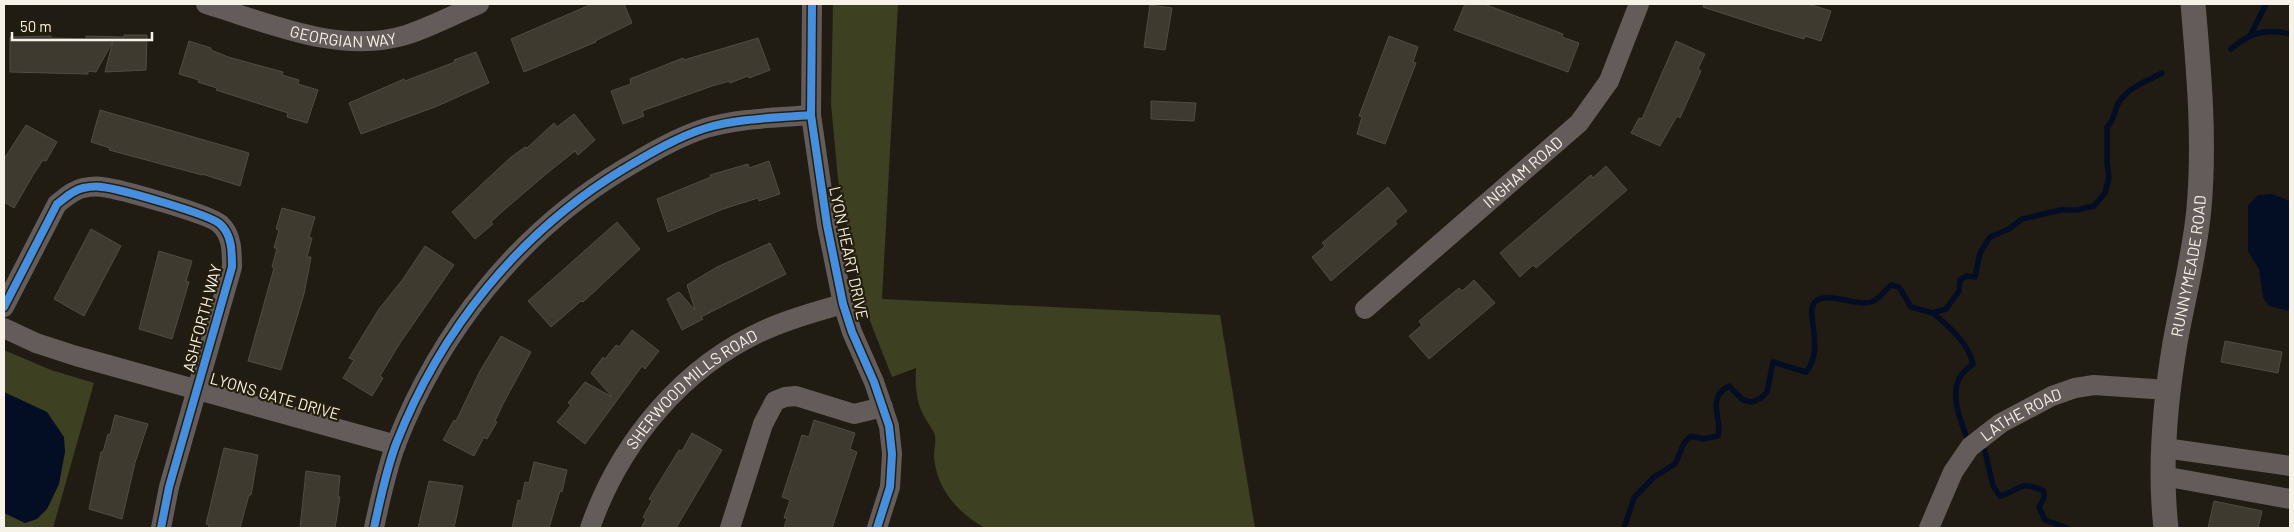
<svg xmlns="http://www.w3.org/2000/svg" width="2294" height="532" viewBox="0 0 2294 532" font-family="Barlow,sans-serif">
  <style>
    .green { fill: #3d4021 }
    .water { fill: #030d23 }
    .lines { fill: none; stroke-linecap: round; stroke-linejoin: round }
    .stream { stroke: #030d23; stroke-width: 5.5 }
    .building { fill: #3e3a2f; stroke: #504c44 }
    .minor { stroke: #635c5a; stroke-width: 20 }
    .tertiary { stroke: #635c5a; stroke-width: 25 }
    .cycleway-casing { stroke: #261e0d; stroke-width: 11 }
    .cycleway { stroke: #468fdf; stroke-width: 8 }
    .labels { text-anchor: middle; stroke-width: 4.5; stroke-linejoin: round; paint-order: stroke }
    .street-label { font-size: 16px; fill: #f7f2e7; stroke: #261e0d }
  </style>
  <rect width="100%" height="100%" fill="#201c13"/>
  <!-- green -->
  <g class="green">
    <path d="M833 4H898L882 299 1220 315 1255 528H985C958 513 936 489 934 456 934 449 937 439 934 433 931 427 927 422 924 416 916 402 915 384 916 368L892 377 861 298 838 179 831 104Z"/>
    <polygon points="4,350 51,370 94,383 53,528 4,528"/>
  </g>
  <!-- water -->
  <g class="water">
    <polygon points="2272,194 2290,201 2290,311 2269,306 2263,297 2259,269 2248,251 2248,205 2258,195"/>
    <polygon points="4,392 47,412 64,437 65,452 59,484 47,509 37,519 25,523 4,513"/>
  </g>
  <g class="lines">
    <!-- stream -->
    <g class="stream">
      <polyline points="2251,34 2266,4"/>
      <path d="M2231 49C2249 33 2266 28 2290 34"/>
      <path d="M1933 313C1949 327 1968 342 1973 364 1968 368 1961 374 1959 379 1950 397 1961 421 1967 438"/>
      <path d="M1985 451 1993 486 2000 496C2023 490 2017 479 2044 491V498L2039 507 2045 520 2067 528"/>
      <path d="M1624 528 1634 498 1654 477 1675 464 1684 443 1691 436 1703 439 1718 436C1723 418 1705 399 1729 386L1743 400 1752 402 1761 398 1767 392 1773 362 1806 372C1826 348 1804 313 1815 302 1829 290 1855 307 1871 302 1879 300 1885 290 1891 285L1899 287 1911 307 1933 313 1946 309 1959 291 1960 280 1967 276 1975 277 1980 253 1990 237 2009 229 2022 219 2061 210H2077L2094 206 2105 193 2109 177 2107 163V127C2115 120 2114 110 2119 102 2129 87 2147 81 2162 73"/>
    </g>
  </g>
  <!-- building -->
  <g class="building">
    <polygon points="592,4 624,4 632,23 595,41 596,42 524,72 511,39"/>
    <polygon points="1465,4 1484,4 1563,34 1562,37 1579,43 1568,72 1454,30"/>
    <polygon points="1704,4 1808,4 1831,11 1821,41 1805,36 1804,39 1771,29 1703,7"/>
    <polygon points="1150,5 1172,8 1165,50 1144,47"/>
    <polygon points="124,35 147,35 146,70 105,72 113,41 96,72 88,71 88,74 10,72 10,37 51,36 51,38 86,39 86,36 124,37"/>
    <polygon points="1389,36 1418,47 1413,62 1416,63 1385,144 1357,134 1362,117 1359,116"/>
    <polygon points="758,38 770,70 749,78 748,76 730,83 730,81 712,86 642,111 644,116 623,124 611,91 631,84 630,79 683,58 684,60"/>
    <polygon points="189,41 211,48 211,50 228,57 283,72 282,75 299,80 298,84 318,90 307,123 287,117 288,113 216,90 217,88 198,82 199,80 179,74"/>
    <polygon points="1676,41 1705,54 1698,69 1701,71 1680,118 1677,116 1660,146 1631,133 1639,118 1642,119"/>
    <polygon points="476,52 489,83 435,107 361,134 349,103 404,79 405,81 455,62 454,60"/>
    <polygon points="1151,101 1196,103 1194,121 1151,119"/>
    <polygon points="100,110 249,153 240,186 202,174 202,175 109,150 110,148 91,142"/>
    <polygon points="574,114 595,140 578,155 575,151 546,174 504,210 491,222 493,224 475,239 452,212 510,158 525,147 527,148 554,123 557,127"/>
    <polygon points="26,125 57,142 46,161 43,160 33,175 14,208 4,202 4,159"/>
    <polygon points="769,161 780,194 759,201 758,198 723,209 668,232 657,199 711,177 710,175 748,164 749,168"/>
    <polygon points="1606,166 1627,190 1536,268 1533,265 1520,277 1500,253 1591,175 1593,178"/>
    <polygon points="1388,187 1407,211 1395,221 1397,224 1331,281 1312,257 1325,246 1322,243"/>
    <polygon points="282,208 315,217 309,237 312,238 307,257 311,257 304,294 281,370 248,361 274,268 272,267 277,248 274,248 279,230 276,229"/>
    <polygon points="617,222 640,249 583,302 581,301 551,327 528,301"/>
    <polygon points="91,229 121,246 84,316 54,299"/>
    <polygon points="770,243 786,274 701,317 703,319 682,330 667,299 679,292 695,310 687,285 717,267"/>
    <polygon points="425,246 454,265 400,343 380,376 383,378 372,396 343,378 354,360 349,358 379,309 403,279"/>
    <polygon points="159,251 192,261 186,281 189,282 172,339 139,329"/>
    <polygon points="1474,280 1495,303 1429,359 1409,336 1422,325 1419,321 1432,310 1459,288 1462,291"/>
    <polygon points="632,330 659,351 645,369 642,366 585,444 557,422 571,405 568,403 585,382 612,397 591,373 603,357 605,359 616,345 619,347"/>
    <polygon points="501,336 531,352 503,404 495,421 497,422 487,439 484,437 474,456 443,440 454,420 456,421 480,371"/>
    <polygon points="2225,341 2282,352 2278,373 2221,362"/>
    <polygon points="115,415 148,424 135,463 122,519 89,509 101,452 103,452 108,434 110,435"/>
    <polygon points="814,420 855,433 850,449 857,452 832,528 784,528 787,518 784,518 790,500 782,497 802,435 809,437"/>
    <polygon points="692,433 722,450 676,528 641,528 646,519 643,517 652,501 649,499 679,450 682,451"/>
    <polygon points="224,448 258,455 251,495 249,495 240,528 208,528 209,525 206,524"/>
    <polygon points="534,462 567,470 562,492 560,491 549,528 512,528 518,500 521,501 525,482 529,483"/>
    <polygon points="306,471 340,476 338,497 340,497 335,528 300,528"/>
    <polygon points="429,481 463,486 454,528 418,528"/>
    <polygon points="2214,501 2262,511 2258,528 2208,528"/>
  </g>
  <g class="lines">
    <!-- minor -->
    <g class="minor">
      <path id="s1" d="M206 4C269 23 339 55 406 35 431 27 455 14 479 4"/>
      <polyline points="812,4 811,115 827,225 843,304 852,332 874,382 889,426 892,454 890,487 877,528"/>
      <path d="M4 307 57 204C65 198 73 190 83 188 88 187 97 186 102 187 120 189 209 214 220 224 232 235 232 251 232 267L169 487 161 528"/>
      <path id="s2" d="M1365 309 1579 123 1609 81 1639 4"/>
      <polyline points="4,328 36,343 76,356 396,445"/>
      <polyline points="2165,448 2290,466"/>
      <polyline points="2163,476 2290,499"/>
      <path d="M374 528C380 500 386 471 396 444 440 331 518 233 622 170 649 154 677 137 706 128 739 118 777 118 811 115"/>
      <path id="s3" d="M590 528C620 442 683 366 767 329 792 318 817 311 843 304"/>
      <polyline points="730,528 763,424 775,401 785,397 796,396 854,414 883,407"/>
      <path id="s4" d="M1929 528 1953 472 1970 447 2001 423 2052 396 2075 388 2094 385 2168 390"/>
    </g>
    <!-- tertiary -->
    <path class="tertiary" id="s5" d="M2166 528C2159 467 2165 403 2175 343 2183 298 2195 254 2199 208 2205 140 2199 72 2193 4"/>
    <!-- cycleway casing -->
    <g class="cycleway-casing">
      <g id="cycleway">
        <polyline points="812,4 811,115 827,225 843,304 852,332 874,382 889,426 892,454 890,487 877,528"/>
        <path d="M4 307 57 204C65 198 73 190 83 188 88 187 97 186 102 187 120 189 209 214 220 224 232 235 232 251 232 267L169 487 161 528"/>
        <path d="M374 528C380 500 386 471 396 444 440 331 518 233 622 170 649 154 677 137 706 128 739 118 777 118 811 115"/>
      </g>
    </g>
    <!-- cycleway -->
    <use href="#cycleway" class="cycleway"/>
  </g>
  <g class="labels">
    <!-- street labels -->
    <g class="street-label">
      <text dy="6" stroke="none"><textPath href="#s1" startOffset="142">GEORGIAN WAY</textPath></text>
      <text dy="6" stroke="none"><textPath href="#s2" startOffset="209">INGHAM ROAD</textPath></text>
      <text transform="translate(849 253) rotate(78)" y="6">LYON HEART DRIVE</text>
      <text dy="6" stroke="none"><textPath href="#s5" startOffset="264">RUNNYMEADE ROAD</textPath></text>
      <text transform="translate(202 318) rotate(-75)" y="6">ASHFORTH WAY</text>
      <text dy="6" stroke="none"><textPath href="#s3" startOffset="176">SHERWOOD MILLS ROAD</textPath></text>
      <text transform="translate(275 396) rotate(16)" y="6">LYONS GATE DRIVE</text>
      <text dy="6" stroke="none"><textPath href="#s4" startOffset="152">LATHE ROAD</textPath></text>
    </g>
  </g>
  <!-- border -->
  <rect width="2294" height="532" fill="none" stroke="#f7f2e7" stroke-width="10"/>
  <!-- scale -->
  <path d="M12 32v8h140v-8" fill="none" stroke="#f7f2e7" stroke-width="2.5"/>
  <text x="20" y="32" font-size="15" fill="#f7f2e7" stroke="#261e0d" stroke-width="4" paint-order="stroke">50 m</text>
</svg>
